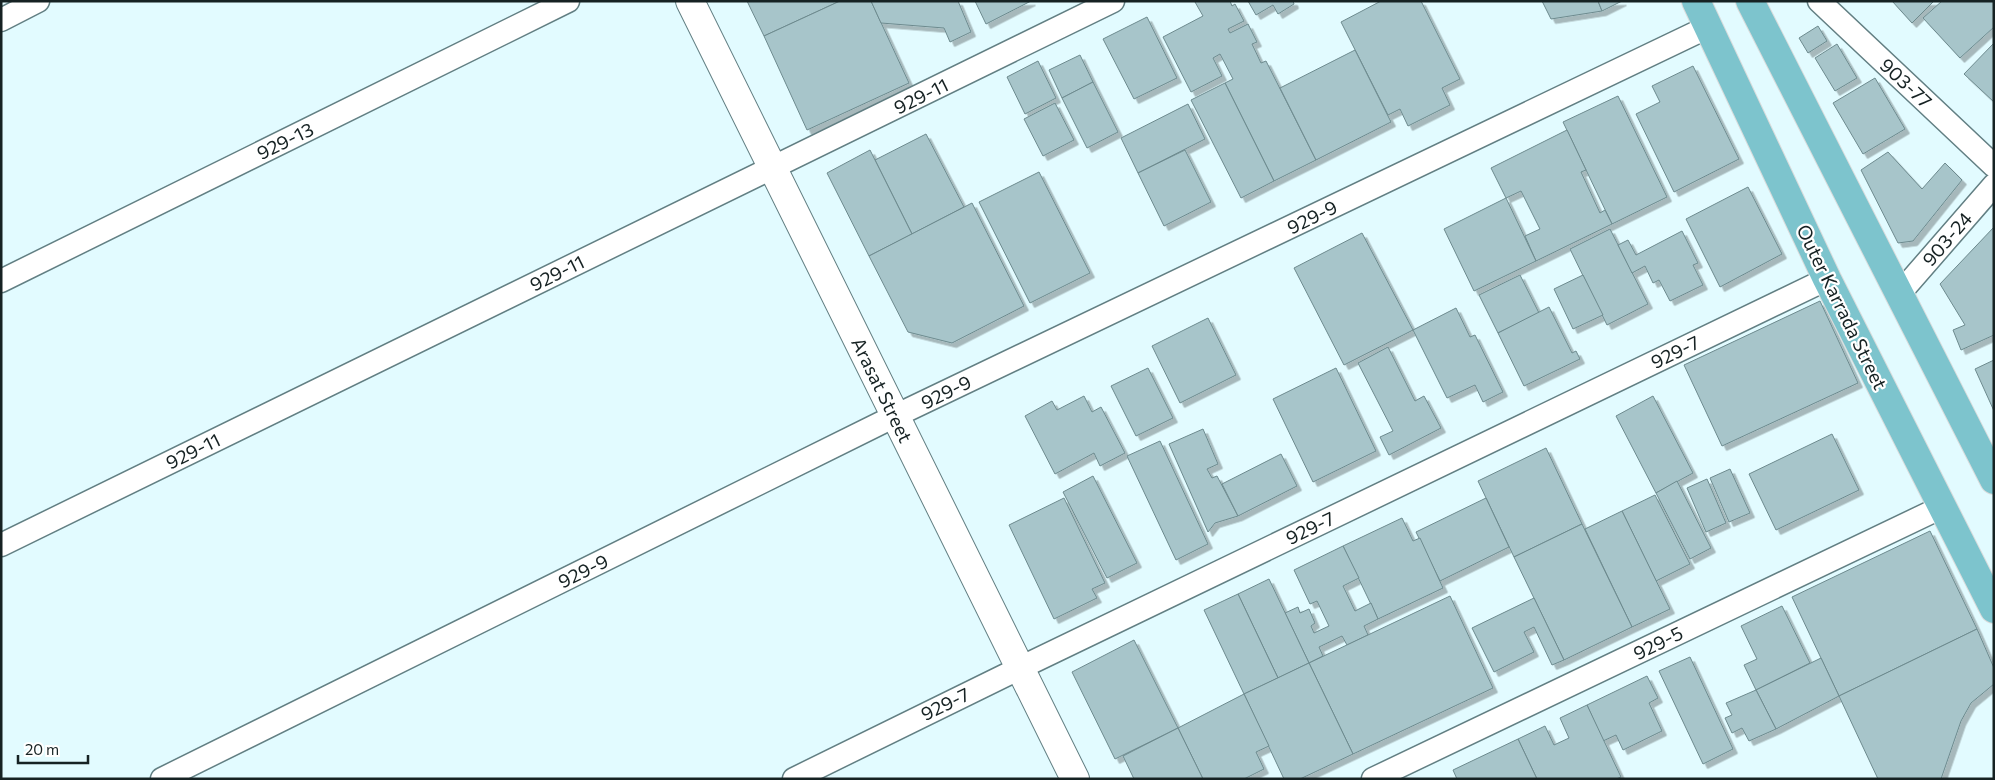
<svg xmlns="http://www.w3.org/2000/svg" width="1995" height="780" viewBox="0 0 1995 780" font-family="Commissioner,sans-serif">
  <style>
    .building { fill: #a7c5ca; stroke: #6d8a8e; filter: url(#shadow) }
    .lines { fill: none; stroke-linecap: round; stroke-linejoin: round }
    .minor-casing { stroke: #627f83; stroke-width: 25 }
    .tertiary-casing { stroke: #627f83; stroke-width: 30 }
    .primary-casing { stroke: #dadcdc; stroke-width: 30 }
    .minor { stroke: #fff; stroke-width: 22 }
    .tertiary { stroke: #fff; stroke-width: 28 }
    .primary { stroke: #7dc4cd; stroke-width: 28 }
    .labels { text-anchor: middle; stroke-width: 4.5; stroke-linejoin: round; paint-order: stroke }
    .street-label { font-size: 19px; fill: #162223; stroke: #fff }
  </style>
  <defs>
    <filter id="shadow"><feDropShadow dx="4.5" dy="4.5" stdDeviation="0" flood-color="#0004"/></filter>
  </defs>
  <rect width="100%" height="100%" fill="#e2fbff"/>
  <!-- building -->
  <g class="building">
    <polygon points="747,1 840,1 764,36"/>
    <polygon points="840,1 871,1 909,83 807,130 764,36"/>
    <polygon points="871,1 958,1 971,32 950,42 944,28 881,23"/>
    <polygon points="975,1 1031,1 986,24"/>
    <polygon points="1197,1 1230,1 1232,6 1235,4 1244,21 1228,29 1230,33 1248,24 1257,42 1252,44 1261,63 1266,61 1316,160 1274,181 1225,83 1233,79 1220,54 1213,58 1222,76 1191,92 1163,37 1203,16 1195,2"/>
    <polygon points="1248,1 1293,1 1294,4 1278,14 1273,5 1256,15"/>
    <polygon points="1381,1 1421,1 1460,79 1442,88 1450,105 1408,126 1400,109 1388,115 1341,22"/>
    <polygon points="1542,1 1598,1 1602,11 1551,19"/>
    <polygon points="1598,1 1622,1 1602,11"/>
    <polygon points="1892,1 1934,1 1912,23"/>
    <polygon points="1942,1 1994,1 1994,27 1960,58 1923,18"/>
    <polygon points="1147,17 1177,78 1134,99 1103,39"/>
    <polygon points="1818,26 1827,41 1808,53 1799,38"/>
    <polygon points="1994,43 1994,102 1964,74"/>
    <polygon points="1837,44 1857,78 1835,91 1815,58"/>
    <polygon points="1355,50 1391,122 1316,160 1280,88"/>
    <polygon points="1080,55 1093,82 1062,98 1049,70"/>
    <polygon points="1038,61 1056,98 1025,114 1007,77"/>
    <polygon points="1693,66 1739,159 1674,192 1636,114 1660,102 1652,86"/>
    <polygon points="1875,78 1905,129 1863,154 1833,103"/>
    <polygon points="1093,82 1118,132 1087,148 1062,98"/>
    <polygon points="1225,83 1274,181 1241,198 1191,100"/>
    <polygon points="1618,96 1667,197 1612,224 1563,122"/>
    <polygon points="1055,103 1074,140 1043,156 1024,119"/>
    <polygon points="1188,104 1205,139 1138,173 1121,138"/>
    <polygon points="1567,130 1586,170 1581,172 1600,213 1605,210 1612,224 1536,261 1525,236 1540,229 1521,191 1506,198 1491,168"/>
    <polygon points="926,134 964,207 912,234 875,160"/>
    <polygon points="870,150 912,234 869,256 827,173"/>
    <polygon points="1185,150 1211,202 1164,226 1138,173"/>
    <polygon points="1888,152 1922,189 1945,163 1962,180 1913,241 1898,243 1861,170"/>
    <polygon points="1039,172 1090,273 1030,303 979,202"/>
    <polygon points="1748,187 1782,254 1720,287 1686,219"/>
    <polygon points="1506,198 1536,261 1474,291 1444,229"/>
    <polygon points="972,203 1024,306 952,343 908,332 869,256"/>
    <polygon points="1994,227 1994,335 1961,350 1953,330 1965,325 1940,284"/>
    <polygon points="1610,229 1648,304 1607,325 1570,249"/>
    <polygon points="1682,231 1698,263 1693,265 1703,285 1670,301 1659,280 1653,283 1645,266 1632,273 1618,245 1628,240 1636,255"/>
    <polygon points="1362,233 1413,330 1344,365 1294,268"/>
    <polygon points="1520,275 1539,313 1498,333 1479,295"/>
    <polygon points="1583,275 1603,315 1573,329 1554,289"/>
    <polygon points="1820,301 1858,383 1722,446 1684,365"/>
    <polygon points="1549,307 1572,353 1576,351 1580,359 1524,386 1498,333"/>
    <polygon points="1456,308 1470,337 1475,335 1503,392 1483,402 1475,385 1447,398 1413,330"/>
    <polygon points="1208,318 1236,375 1180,403 1152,346"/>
    <polygon points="1388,347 1415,401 1424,396 1441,428 1389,455 1380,437 1393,431 1358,363"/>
    <polygon points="1994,360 1994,411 1975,369"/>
    <polygon points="1148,368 1173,418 1136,436 1111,386"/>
    <polygon points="1336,368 1376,451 1313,482 1273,399"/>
    <polygon points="1084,396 1092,412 1101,407 1125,453 1100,466 1094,453 1055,474 1025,416 1052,401 1057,410"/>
    <polygon points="1653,396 1693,473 1656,493 1616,416"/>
    <polygon points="1203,429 1218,464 1207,469 1212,478 1217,476 1238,516 1215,523 1208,532 1169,444"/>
    <polygon points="1832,434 1859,490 1776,530 1749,474"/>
    <polygon points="1160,441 1208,544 1176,560 1127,456"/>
    <polygon points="1546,448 1582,524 1514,557 1478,481"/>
    <polygon points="1281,454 1297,486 1238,516 1222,484"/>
    <polygon points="1730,469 1750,513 1729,522 1710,478"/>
    <polygon points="1093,476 1137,563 1107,578 1063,492"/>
    <polygon points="1707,479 1726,523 1706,532 1687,488"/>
    <polygon points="1677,481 1711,548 1690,559 1656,493"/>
    <polygon points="1655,495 1690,564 1656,581 1622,511"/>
    <polygon points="1064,498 1105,583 1092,589 1097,598 1054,619 1009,525"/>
    <polygon points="1486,498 1509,547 1440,581 1416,532"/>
    <polygon points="1622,511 1670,609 1632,627 1585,529"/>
    <polygon points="1402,518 1413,541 1420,538 1443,588 1378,619 1343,546"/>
    <polygon points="1582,524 1632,627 1564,660 1514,557"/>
    <polygon points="1930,531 1977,629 1839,696 1792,597"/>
    <polygon points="1343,546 1359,578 1343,586 1355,611 1371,603 1378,619 1364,626 1368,635 1347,645 1342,636 1319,647 1323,656 1309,663 1285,613 1298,607 1300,613 1309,609 1315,623 1311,626 1314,633 1329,626 1317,601 1310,604 1294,570"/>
    <polygon points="1269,579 1309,663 1278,678 1238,594"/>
    <polygon points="1238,594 1278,678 1244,694 1204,610"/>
    <polygon points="1450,596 1493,688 1353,754 1309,663"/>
    <polygon points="1534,598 1564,660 1552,665 1534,627 1524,632 1534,652 1494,672 1472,628"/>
    <polygon points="1782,606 1810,663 1756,690 1744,665 1757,659 1741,626"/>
    <polygon points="1977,629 1994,668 1994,684 1971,703 1961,721 1941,779 1878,779 1839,696"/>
    <polygon points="1134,640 1178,728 1115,759 1072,672"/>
    <polygon points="1690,657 1733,749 1703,764 1659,671"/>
    <polygon points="1821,658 1839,696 1776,729 1756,690"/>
    <polygon points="1309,663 1353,754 1300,779 1284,779 1244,694"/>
    <polygon points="1647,676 1658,698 1649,703 1662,731 1623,750 1616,735 1603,741 1587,705"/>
    <polygon points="1756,690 1776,729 1749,741 1742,728 1732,733 1725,718 1732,715 1726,703"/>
    <polygon points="1244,694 1269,746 1256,752 1264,769 1244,779 1203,779 1178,728"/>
    <polygon points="1587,705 1621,777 1616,779 1537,779 1518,739 1545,726 1554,745 1569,738 1560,718"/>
    <polygon points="1178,728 1203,779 1134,779 1123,756"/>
    <polygon points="1518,739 1537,779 1457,779 1453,770"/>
  </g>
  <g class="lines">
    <!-- minor casing -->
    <g class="minor-casing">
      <g id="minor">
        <polyline points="1819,1 1994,166"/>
        <polyline points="1,20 38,1"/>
        <polyline points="1,281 568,1"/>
        <polyline points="1900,293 1994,185"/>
        <polyline points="1,545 1113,1"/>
        <polyline points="162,779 895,416 1708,27"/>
        <polyline points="794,779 1020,668 1827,279"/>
        <polyline points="1373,779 1942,507"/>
      </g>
    </g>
    <!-- tertiary casing -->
    <g class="tertiary-casing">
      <polyline id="tertiary" points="690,1 1075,779"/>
    </g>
    <!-- primary casing -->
    <g class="primary-casing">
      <g id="primary">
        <polyline points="1696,1 1827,279 1994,609"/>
        <polyline points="1750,1 1994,480"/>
      </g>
    </g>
    <!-- minor -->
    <use href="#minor" class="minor"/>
    <!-- tertiary -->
    <use href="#tertiary" class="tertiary"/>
    <!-- primary -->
    <use href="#primary" class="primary"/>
  </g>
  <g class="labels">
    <!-- street labels -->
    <g class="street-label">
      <text transform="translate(1906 83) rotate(43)" y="7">903-77</text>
      <text transform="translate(921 96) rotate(-26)" y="7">929-11</text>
      <text transform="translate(285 141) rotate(-26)" y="7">929-13</text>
      <text transform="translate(1312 217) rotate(-26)" y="7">929-9</text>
      <text transform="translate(1947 239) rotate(-49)" y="7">903-24</text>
      <text transform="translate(557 273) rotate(-26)" y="7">929-11</text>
      <text transform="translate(1842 307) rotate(64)" y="7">Outer Karrada Street</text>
      <text transform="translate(1675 352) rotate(-26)" y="7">929-7</text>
      <text transform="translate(882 390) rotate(64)" y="7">Arasat Street</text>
      <text transform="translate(946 392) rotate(-26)" y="7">929-9</text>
      <text transform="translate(193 451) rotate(-26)" y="7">929-11</text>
      <text transform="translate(1310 528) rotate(-26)" y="7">929-7</text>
      <text transform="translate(583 571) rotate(-26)" y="7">929-9</text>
      <text transform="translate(1658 643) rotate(-26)" y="7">929-5</text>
      <text transform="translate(945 704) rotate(-26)" y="7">929-7</text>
    </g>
  </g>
  <!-- border -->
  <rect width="1995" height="780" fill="none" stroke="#162223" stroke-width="5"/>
  <!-- scale -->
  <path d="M18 755v8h70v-8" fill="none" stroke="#162223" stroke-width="2.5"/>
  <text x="25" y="755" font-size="15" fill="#162223" stroke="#ffffff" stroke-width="4" paint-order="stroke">20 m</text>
</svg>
